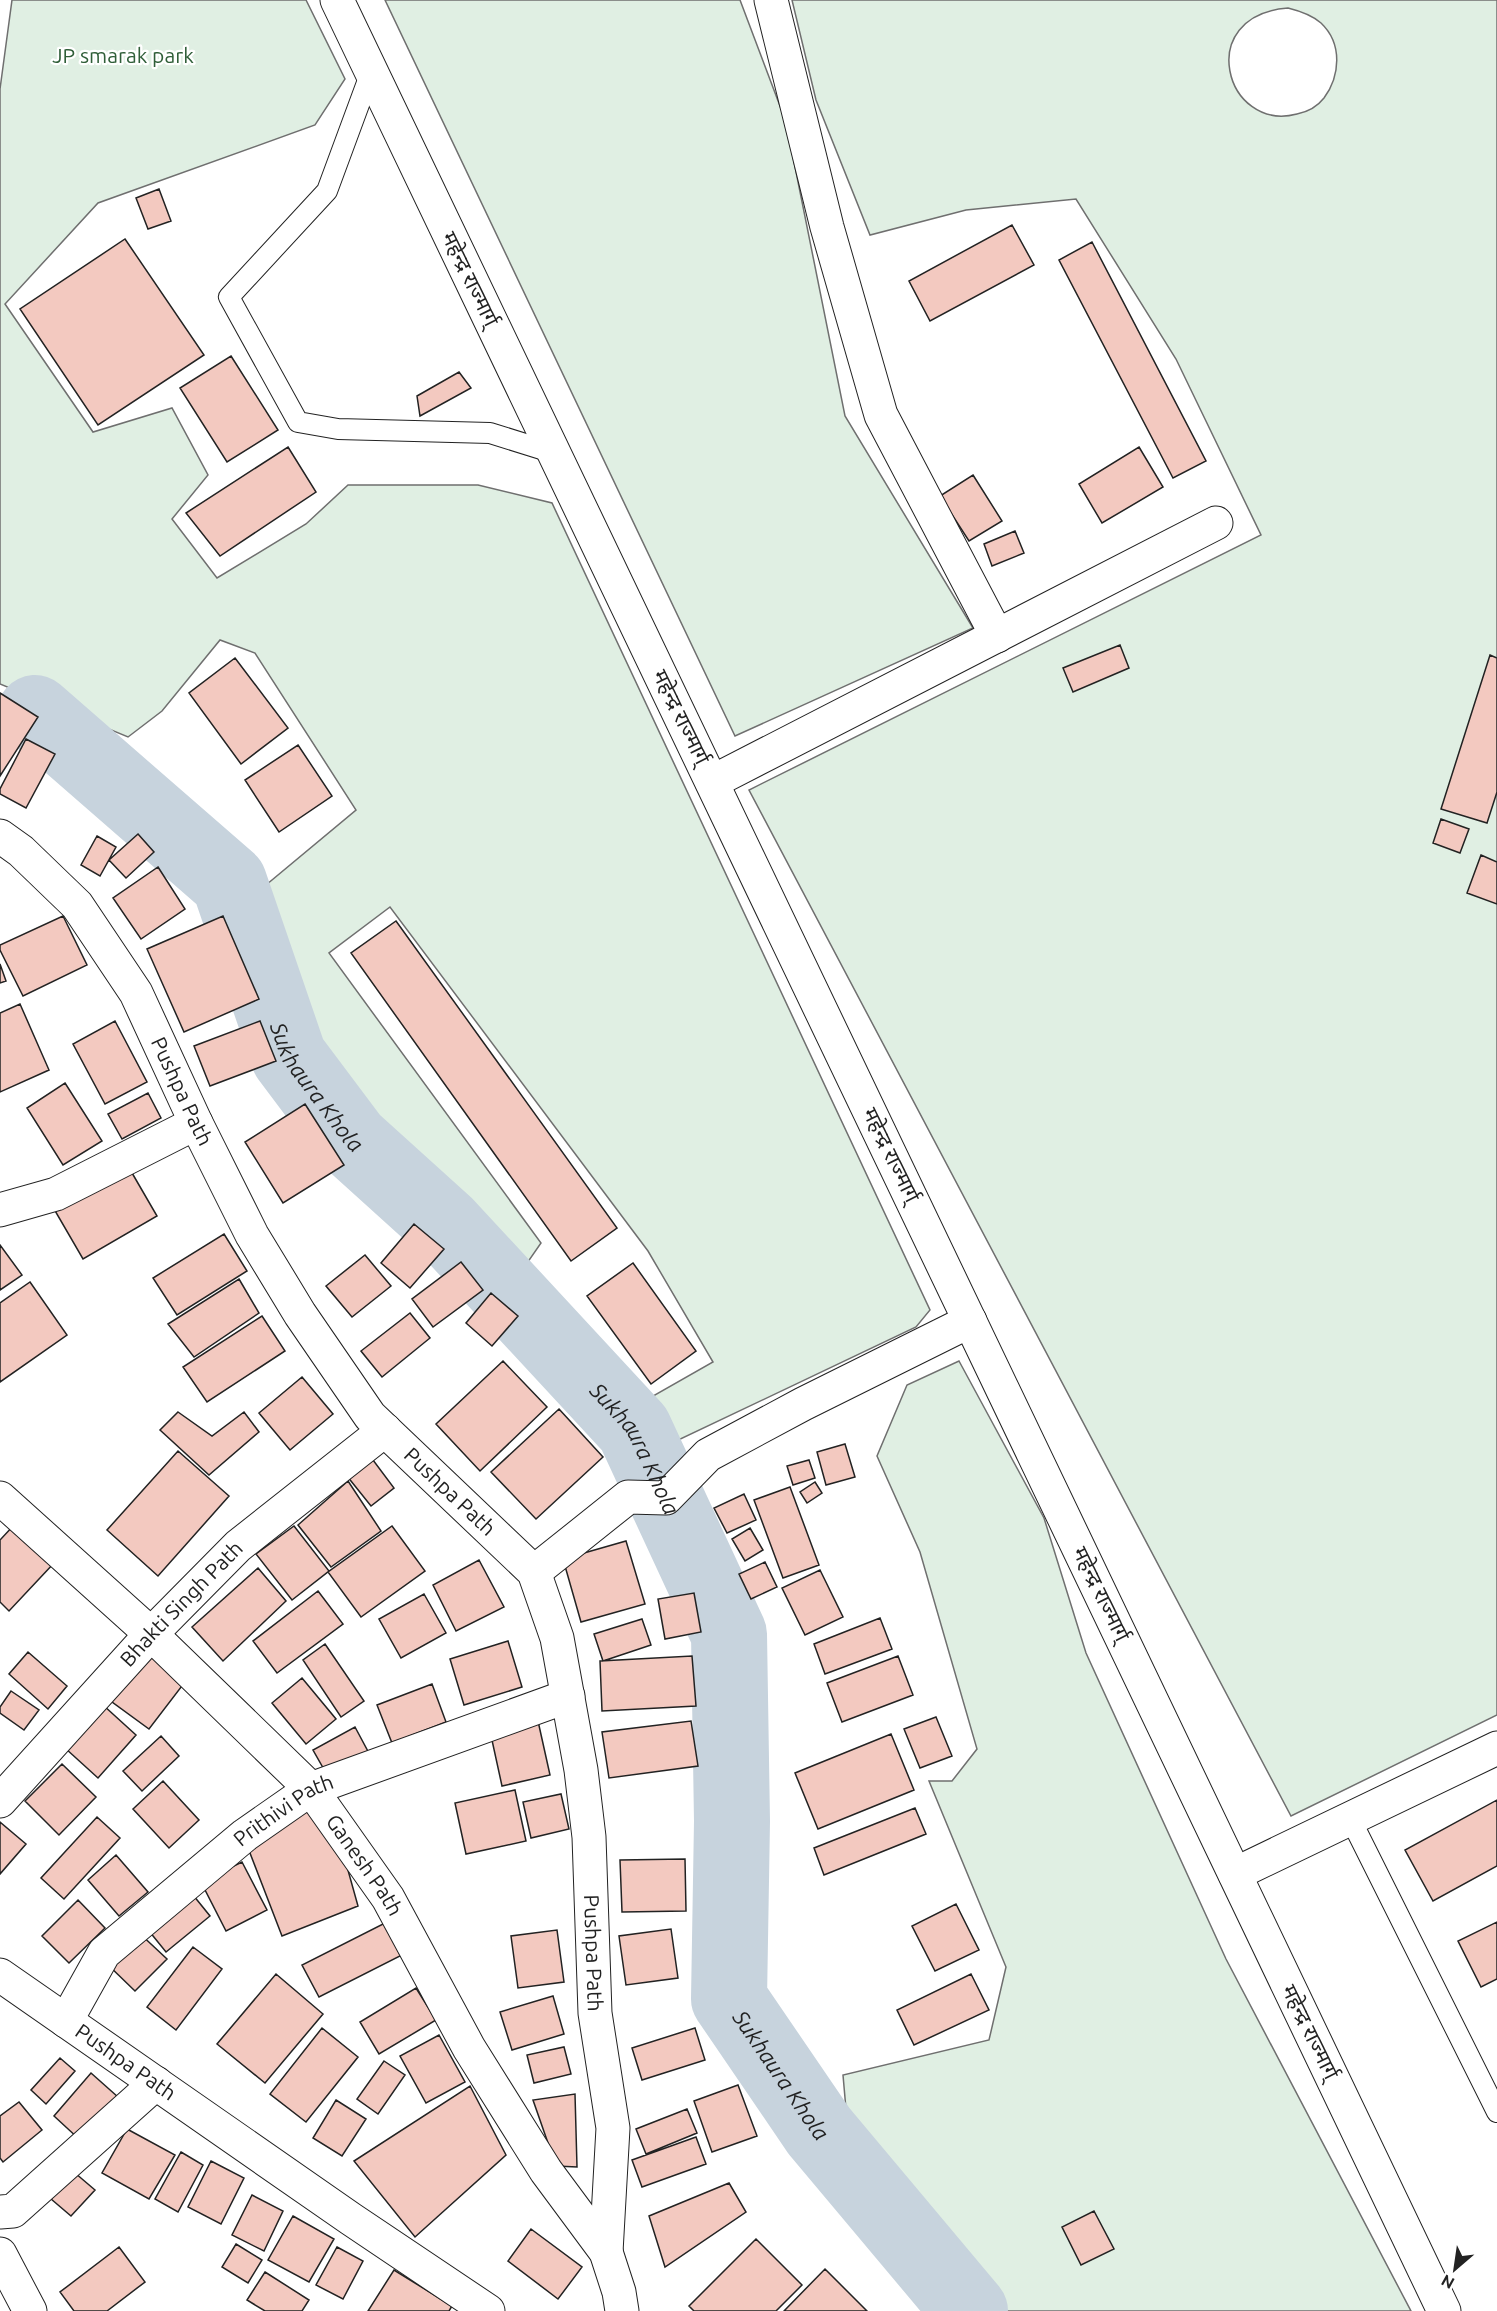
<svg xmlns="http://www.w3.org/2000/svg" width="1497" height="2311" font-family="Ubuntu,'Noto Sans Devanagari',sans-serif">
<rect width="100%" height="100%" fill="#fff"/>
<!-- green -->
<path fill="#e0efe3" stroke="#6f6f6f" stroke-width="1.5" fill-rule="evenodd" d="M12,0H306L345,79L315,125L98,203L5,304L93,432L172,408L208,475L172,519L217,578L306,524L348,485H478L552,503L930,1310L916,1327L672,1443L653,1396L713,1362L648,1251L390,907L329,953L541,1243L523,1269L381,1153L295,1012L266,885L356,810L255,653L220,640L162,711L128,737L0,684V89Z
M385,0H740L786,122L845,416L973,628L735,736Z
M792,0H1497V1715L1291,1816L749,790L1261,535L1176,359L1076,199L966,210L870,235L816,100ZM1288,8C1300,11 1312,15 1321,23C1343,44 1340,76 1324,98C1317,107 1307,112 1297,114C1225,133 1193,15 1288,8Z
M959,1361L1044,1518L1086,1653L1226,1959L1411,2311H997L925,2228L848,2132L843,2075L989,2040L1006,1967L929,1781H952L977,1749L920,1552L877,1456L907,1385Z"/>
<g fill="none" stroke-linecap="round" stroke-linejoin="round">
<!-- river -->
<path stroke="#c7d3dd" stroke-width="76" id="s1" d="M35,713L229,882L289,1057L352,1141L446,1226L634,1429L729,1634L732,1821L729,1999L819,2131L970,2311"/>
</g>
<!-- building -->
<path fill="#f3c9c0" stroke="#222" stroke-width="1.5" d="M159,189L171,221L148,229L136,198Z
M1012,225L1034,265L930,321L909,281Z
M125,239L204,355L98,425L20,309Z
M1092,242L1206,461L1173,478L1059,260Z
M231,356L278,430L227,462L180,388Z
M459,372L471,388L420,416L417,396Z
M288,447L316,492L220,556L186,513Z
M1139,447L1163,487L1102,523L1079,484Z
M973,475L1002,521L969,541L940,496Z
M1015,531L1024,553L992,566L984,544Z
M1120,645L1129,668L1073,692L1063,668Z
M1490,655L1497,658V792L1487,823L1441,809Z
M235,658L288,728L241,764L189,693Z
M0,693L38,717L0,776Z
M26,739L55,754L26,808L0,794V789Z
M298,745L332,796L279,832L245,780Z
M1441,819L1469,829L1460,853L1433,843Z
M138,834L154,852L126,878L109,860Z
M97,836L116,847L100,876L81,865Z
M1481,855L1497,862V904L1467,893Z
M158,867L185,909L141,939L113,898Z
M63,916L87,965L23,996L0,950V945Z
M223,916L259,999L184,1032L147,949Z
M396,921L617,1228L571,1261L351,953Z
M0,964L6,981L0,983Z
M20,1004L49,1070L0,1092V1013Z
M115,1021L147,1082L105,1104L73,1044Z
M260,1021L276,1061L210,1086L194,1046Z
M65,1083L102,1141L63,1165L27,1108Z
M148,1093L161,1118L122,1139L108,1114Z
M305,1104L344,1165L283,1203L245,1142Z
M128,1166L157,1216L83,1259L54,1209Z
M414,1224L444,1249L410,1288L381,1263Z
M224,1234L247,1271L177,1315L153,1278Z
M0,1245L22,1275L0,1290Z
M365,1255L391,1286L352,1317L326,1286Z
M461,1262L483,1290L433,1327L412,1299Z
M633,1263L696,1351L651,1384L587,1296Z
M239,1279L259,1313L194,1357L168,1324Z
M30,1282L67,1335L0,1382V1303Z
M491,1293L518,1316L492,1346L466,1323Z
M410,1313L430,1338L382,1377L361,1351Z
M262,1316L285,1351L207,1402L183,1367Z
M503,1361L547,1407L480,1471L436,1424Z
M302,1377L333,1414L290,1450L259,1413Z
M559,1409L603,1457L536,1519L491,1472Z
M178,1412L212,1436L244,1412L259,1432L209,1475L160,1430Z
M845,1444L855,1477L826,1485L817,1452Z
M178,1451L229,1496L158,1576L107,1530Z
M367,1452L394,1488L371,1506L343,1471Z
M809,1460L815,1478L793,1485L787,1466Z
M348,1481L381,1531L331,1567L298,1525Z
M815,1482L822,1493L807,1503L800,1492Z
M790,1487L819,1565L783,1578L754,1500Z
M744,1494L756,1520L727,1533L714,1508Z
M14,1525L54,1563L9,1611L0,1602V1540Z
M294,1526L329,1571L292,1600L256,1554Z
M392,1526L425,1571L361,1617L328,1572Z
M750,1528L763,1550L745,1561L732,1539Z
M626,1541L645,1604L581,1622L563,1559Z
M479,1560L504,1607L456,1631L433,1585Z
M765,1562L777,1587L751,1599L739,1574Z
M258,1568L286,1601L223,1661L192,1627Z
M820,1570L843,1617L805,1635L782,1588Z
M318,1591L343,1624L277,1673L253,1641Z
M694,1593L701,1632L665,1639L658,1599Z
M424,1594L446,1633L401,1658L379,1619Z
M880,1618L892,1649L825,1674L814,1644Z
M642,1619L651,1645L603,1661L594,1634Z
M508,1641L522,1687L464,1705L450,1659Z
M325,1644L364,1701L341,1717L303,1660Z
M143,1651L185,1682L149,1729L108,1699Z
M28,1652L67,1686L48,1709L9,1674Z
M692,1656L696,1706L602,1711L600,1661Z
M898,1656L913,1695L842,1722L827,1683Z
M302,1678L336,1719L306,1744L272,1703Z
M432,1684L446,1722L392,1743L377,1705Z
M11,1691L39,1710L24,1730L0,1713V1707Z
M103,1705L136,1735L98,1778L65,1748Z
M936,1717L952,1756L920,1768L904,1729Z
M538,1721L550,1775L502,1786L490,1731Z
M691,1721L698,1766L609,1778L602,1732Z
M355,1727L371,1757L330,1780L313,1750Z
M891,1734L914,1790L818,1829L795,1773Z
M161,1736L179,1756L142,1791L123,1771Z
M62,1764L96,1797L59,1835L25,1801Z
M163,1781L199,1820L169,1848L133,1809Z
M515,1790L526,1841L466,1854L455,1803Z
M561,1794L569,1829L531,1838L523,1802Z
M1497,1800V1866L1433,1901L1405,1850Z
M316,1805L346,1863L358,1906L282,1936L245,1840Z
M915,1808L926,1834L824,1875L814,1848Z
M97,1817L120,1838L64,1899L41,1878Z
M0,1822L26,1844L0,1874Z
M116,1855L148,1892L119,1916L88,1880Z
M685,1859L686,1911L622,1912L620,1860Z
M242,1862L267,1910L226,1931L201,1882Z
M189,1890L210,1916L166,1952L145,1926Z
M78,1900L105,1928L69,1963L42,1936Z
M956,1904L979,1950L935,1971L912,1926Z
M1497,1922V1979L1481,1987L1458,1941Z
M385,1923L402,1955L319,1997L302,1965Z
M671,1929L678,1978L626,1985L619,1936Z
M136,1930L167,1959L135,1991L104,1961Z
M557,1930L564,1982L518,1988L511,1936Z
M193,1947L222,1969L176,2030L147,2007Z
M276,1974L323,2014L265,2083L217,2044Z
M971,1974L989,2010L914,2045L897,2010Z
M416,1988L436,2020L379,2054L360,2022Z
M553,1996L564,2034L512,2050L500,2012Z
M322,2028L358,2057L306,2122L270,2094Z
M695,2028L705,2060L642,2080L632,2048Z
M439,2035L465,2082L426,2103L400,2056Z
M564,2047L571,2074L534,2083L527,2055Z
M60,2058L75,2071L46,2104L31,2090Z
M384,2061L405,2075L378,2114L357,2099Z
M91,2073L118,2097L80,2140L54,2116Z
M738,2085L757,2136L712,2152L694,2101Z
M470,2086L506,2155L415,2237L354,2161Z
M575,2094L577,2167L556,2166L533,2100Z
M336,2100L366,2119L342,2156L313,2138Z
M19,2102L42,2130L3,2162L0,2158V2116Z
M687,2109L697,2133L646,2154L636,2129Z
M127,2129L175,2155L149,2199L102,2173Z
M696,2137L706,2164L642,2187L632,2160Z
M181,2152L203,2165L178,2212L155,2199Z
M211,2161L244,2178L221,2224L188,2207Z
M68,2167L95,2190L71,2216L44,2193Z
M729,2183L746,2212L665,2267L649,2216Z
M252,2195L283,2211L264,2251L232,2235Z
M1094,2211L1114,2249L1081,2265L1062,2227Z
M293,2216L334,2239L309,2282L268,2260Z
M531,2229L582,2267L558,2299L508,2261Z
M756,2239L802,2285L776,2311H694L689,2306Z
M236,2244L262,2260L248,2283L222,2267Z
M119,2247L145,2282L107,2311H74L60,2292Z
M337,2247L363,2261L343,2299L316,2285Z
M825,2269L867,2311H784Z
M394,2270L452,2306L449,2311H368Z
M265,2272L309,2300L302,2311H265L247,2300Z"/>
<g fill="none" stroke-linecap="round" stroke-linejoin="round">
<defs>
<path id="lane" d="M371,72L327,191L229,297L298,422L338,429L490,433L554,453
M1350,1818L1497,2112"/>
<g id="street">
<path d="M771,0L827,227L881,415L997,636"/>
<path d="M712,782L1216,523"/>
<path id="s2" d="M0,836L21,851L77,905L136,993L196,1123L252,1235L300,1314L370,1416L534,1572L557,1638L581,1770L589,1837L595,2013L613,2128L606,2252"/>
<path d="M0,1210L56,1194L196,1123"/>
<path id="s3" d="M0,1498L151,1634L311,1789L388,1898L469,2048L546,2171L606,2252L619,2292L622,2311"/>
<path d="M534,1572L628,1497L666,1498L708,1455L803,1404L970,1321"/>
<path id="s4" d="M0,1801L151,1634L238,1546L385,1430"/>
<path d="M1235,1874L1497,1748"/>
<path id="s5" d="M0,1975L351,2219L488,2311"/>
<path id="s6" d="M66,2021L104,1953L245,1835L311,1789L568,1696"/>
<path d="M0,2212L13,2211L156,2083"/>
</g>
<path id="secondary" d="M0,2254L30,2311"/>
<path id="highway" d="M337,0L1444,2311"/>
</defs>
<!-- lane casing -->
<use href="#lane" stroke="#222" stroke-width="22"/>
<!-- street casing -->
<use href="#street" stroke="#222" stroke-width="35"/>
<!-- secondary casing -->
<use href="#secondary" stroke="#222" stroke-width="35"/>
<!-- highway casing -->
<use href="#highway" stroke="#222" stroke-width="35"/>
<!-- lane -->
<use href="#lane" stroke="#fff" stroke-width="20"/>
<!-- street -->
<use href="#street" stroke="#fff" stroke-width="33"/>
<!-- secondary -->
<use href="#secondary" stroke="#fff" stroke-width="33"/>
<!-- highway -->
<use href="#highway" stroke="#fff" stroke-width="33"/>
</g>
<g text-anchor="middle" stroke-width="4.5" stroke-linejoin="round" paint-order="stroke">
<!-- park labels -->
<g font-size="21" fill="#2f5e38" stroke="#fff">
<text x="123" y="63">JP smarak park</text>
</g>
<!-- street labels -->
<g font-size="21" fill="#222" stroke="#fff">
<text transform="translate(470 279) rotate(64)" y="7">महेन्द्र राज्मार्ग्</text>
<text transform="translate(681 717) rotate(64)" y="7">महेन्द्र राज्मार्ग्</text>
<text dy="7" stroke="none"><textPath href="#s2" startOffset="318">Pushpa Path</textPath></text>
<text transform="translate(891 1155) rotate(64)" y="7">महेन्द्र राज्मार्ग्</text>
<text dy="7" stroke="none"><textPath href="#s2" startOffset="804">Pushpa Path</textPath></text>
<text transform="translate(1101 1594) rotate(64)" y="7">महेन्द्र राज्मार्ग्</text>
<text dy="7" stroke="none"><textPath href="#s4" startOffset="268">Bhakti Singh Path</textPath></text>
<text dy="7" stroke="none"><textPath href="#s6" startOffset="308">Prithivi Path</textPath></text>
<text dy="7" stroke="none"><textPath href="#s3" startOffset="519">Ganesh Path</textPath></text>
<text dy="7" stroke="none"><textPath href="#s2" startOffset="1308">Pushpa Path</textPath></text>
<text transform="translate(1310 2032) rotate(64)" y="7">महेन्द्र राज्मार्ग्</text>
<text dy="7" stroke="none"><textPath href="#s5" startOffset="153">Pushpa Path</textPath></text>
</g>
<!-- water labels -->
<g font-size="22" font-style="italic" fill="#222" stroke="#fff">
<text dy="8" stroke="none"><textPath href="#s1" startOffset="482">Sukhaura Khola</textPath></text>
<text dy="8" stroke="none"><textPath href="#s1" startOffset="968">Sukhaura Khola</textPath></text>
<text dy="8" stroke="none"><textPath href="#s1" startOffset="1634">Sukhaura Khola</textPath></text>
</g>
</g>
<!-- north arrow -->
<g transform="translate(1455 2269) rotate(209)" stroke="#ffffff" stroke-width="4.5" paint-order="stroke">
<path d="M0-4.5L10 22L0 15L-10 22Z" fill="#222222"/>
<text y="-9" font-size="16" font-weight="bold" text-anchor="middle" fill="#222222">N</text>
</g>
</svg>
